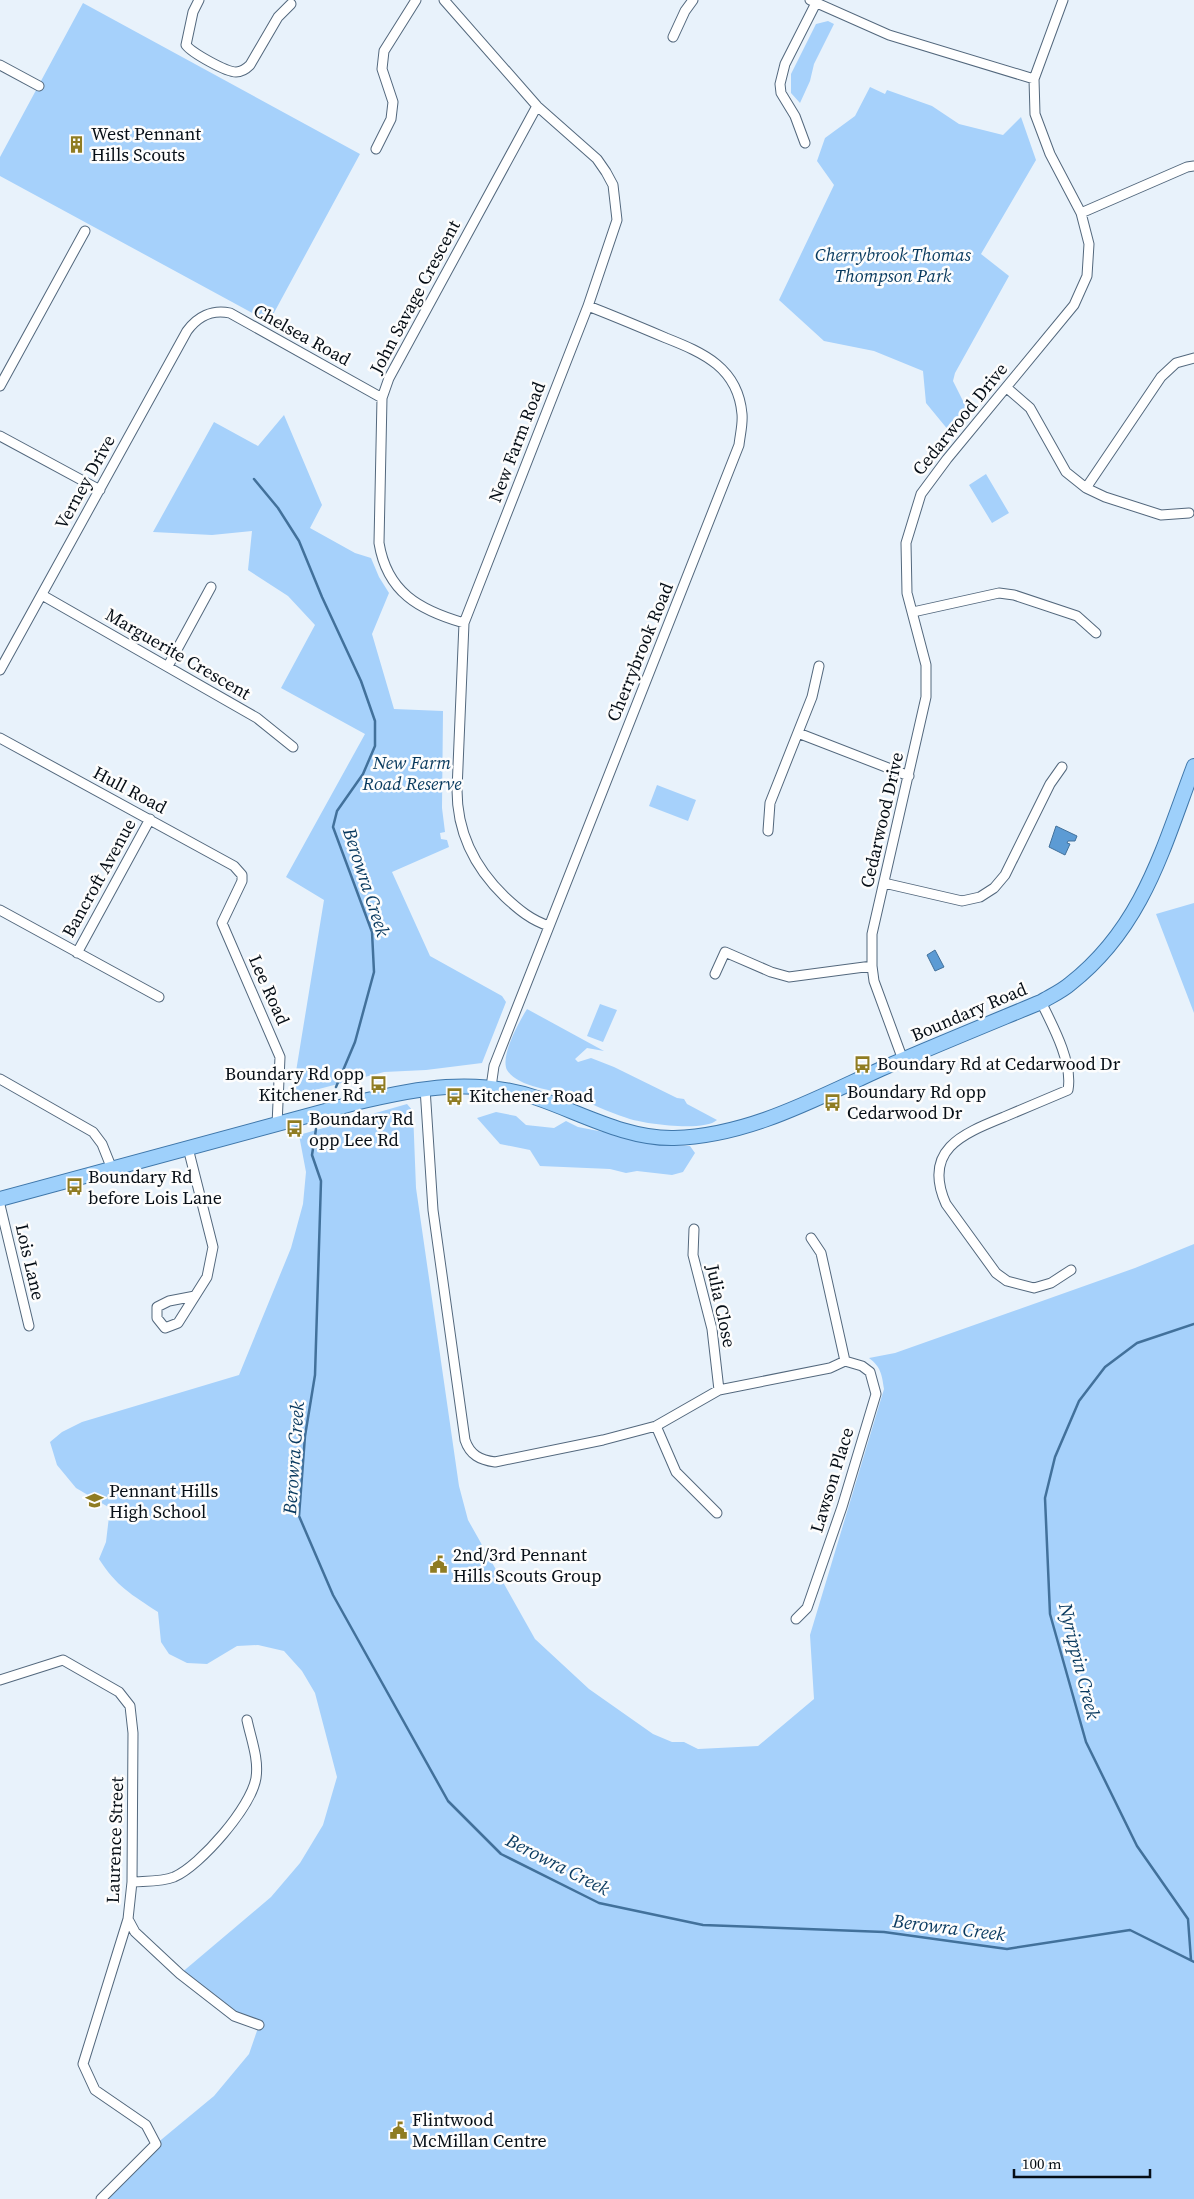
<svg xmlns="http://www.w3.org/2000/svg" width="1194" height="2199" font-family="'Source Serif 4',serif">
<rect width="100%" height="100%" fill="#e8f2fb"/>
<!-- green -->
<path fill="#a6d1fb" d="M83,3L360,154L269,322L0,176V157Z
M828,21L834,24L814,64L810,81L800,103L791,93V74L816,24Z
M870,87L885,94L887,90L932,106L959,124L1003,135L1021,117L1036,160L981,254L1009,276L955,373L953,381L965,405L972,406L949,431L926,403L923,371L874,351L824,341L779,300L834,185L817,161L825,138L855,116Z
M284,415L322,505L310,528L355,553L371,558L379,577L389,593L372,634L394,709L443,711L442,808L445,832L440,833L441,839L447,840L449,847L392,872L430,956L502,996L506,1002L482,1063L426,1070L384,1072L292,1096L324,900L286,877L365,734L281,688L315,625L288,596L248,570L252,531L212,535L153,532L214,422L258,446Z
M986,474L1009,513L992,523L969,485Z
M657,785L696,800L688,821L649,806Z
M1194,903V1013L1156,914Z
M600,1004L617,1010L603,1042L587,1036Z
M527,1009L604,1051L587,1048L575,1059L578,1062L591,1058L614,1067L677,1098L684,1099L687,1104L717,1120C704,1132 643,1124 627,1118C607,1112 589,1102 570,1095C553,1090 517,1087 507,1070C500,1056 519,1022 527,1009Z
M407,1104L413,1111L416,1188L459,1486L468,1520L535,1639L589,1689L653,1734L672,1742H684L698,1749L758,1746L814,1699L810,1635L884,1389C882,1375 881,1367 869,1358L895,1353L1135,1268L1194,1244V2199H101L156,2144L214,2096L249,2054L259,2025L234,2016L180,1974L271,1897L300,1863L323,1825L337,1777L315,1693L302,1671L284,1651L258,1645L237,1646L207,1664L187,1663L169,1654L161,1642L158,1612C132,1595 116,1586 99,1559L106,1542L110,1508L76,1488L57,1465L50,1442L62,1432L82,1422L239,1375L291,1248L303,1204L306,1172L299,1135Z
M496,1112L516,1116L526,1125L554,1128L566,1121L578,1127L671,1145L690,1146L695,1153L683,1172L672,1175L637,1171L626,1173L610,1169L540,1166L530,1150L500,1144L477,1118Z"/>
<!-- water -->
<path fill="#5c9bd4" stroke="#42719b" d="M1056,826L1077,836L1075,841H1068L1067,843L1070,844L1065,855L1049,847Z
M935,950L944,967L935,971L927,955Z"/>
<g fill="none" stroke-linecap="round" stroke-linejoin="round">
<!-- stream -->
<path stroke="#42719b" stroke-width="2.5" d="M254,479L278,508L299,541L322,597L361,681L375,721V746L363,774L337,811L333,827L372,932L374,972L355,1042L336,1087
M316,1129L312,1155L321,1181L315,1375L305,1436L299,1516L333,1595L448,1801L501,1854L599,1903L703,1925L884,1932L1007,1949L1130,1930L1194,1962
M1191,1960L1188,1919L1137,1846L1086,1742L1050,1614L1045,1498L1055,1457L1079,1401L1105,1367L1137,1343L1194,1324"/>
<defs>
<path id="minor" d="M199,0L193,12L186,45C192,53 226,72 236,72C241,72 246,69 250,65L278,17L291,4
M444,0L537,106L597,159L606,172L613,185L617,220L588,306L464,623L457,790C457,833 474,867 505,897C519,910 531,920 549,926
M810,0L889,35L1034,79
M673,37L685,11L693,0
M0,65L39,86
M805,143L795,116L781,93L780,84L785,64L816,3
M376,149L391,119L393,102L382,69L384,51L416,0
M1081,213L1187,167L1194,166
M0,386L85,231
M1007,388L1030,408L1066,472L1086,488L1105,497L1161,515L1189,513
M0,436L100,490
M1086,488L1161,377L1176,363L1194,358
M42,595L257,718L293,747
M913,612L999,593L1014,595L1077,616L1096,633
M464,623C419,610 387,592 379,543L382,398L389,378L537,106
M168,666L211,587
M0,670L187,331C197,317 212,309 230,313L382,398
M798,733L909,776
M0,738L234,866L242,875V881L222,923L280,1057L277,1125
M768,831L770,803L812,697L819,666
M884,883L962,901L980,897L994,888L1005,875L1050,784L1062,767
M0,910L159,997
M77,953L150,819
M715,974L725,952L771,972L789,977L872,966
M1041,1002C1053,1026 1073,1063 1068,1090C1047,1099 1025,1108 1004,1117C962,1134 922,1150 946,1204L996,1273L1007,1281L1034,1288L1051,1283L1071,1270
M903,1060L874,981L872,966V934L926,697V665L907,593L906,543L921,494L947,459L1074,305L1087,276L1089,244L1081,213L1050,154L1035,114L1034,79L1063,0
M0,1079L93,1132L102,1144L112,1169
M491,1087L494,1066L739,445C740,435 743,424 742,414C738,368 704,353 666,338C640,327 614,316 588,306
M425,1088L433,1210L465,1440C470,1455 480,1460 495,1462L603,1440L656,1426L719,1390L830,1368L845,1361
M188,1148L213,1247L207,1277L178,1323L165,1328L157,1318V1307L169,1301L195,1296
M0,1205L29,1326
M694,1229L693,1255L712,1329L719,1390
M811,1238L821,1253L845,1361
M656,1426L676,1472L717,1513
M796,1619L807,1608L842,1507L876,1394L870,1372L862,1366L845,1361
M0,1680L63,1660L119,1692L130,1706L133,1733L132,1882L128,1919L83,2064L95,2090L146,2125L156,2144L101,2199
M132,1882C145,1881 162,1882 174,1877C201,1865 251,1807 256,1778C259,1759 251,1739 247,1720
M128,1919L135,1932L180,1974L234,2016L259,2025"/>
<path id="primary" d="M0,1199L355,1103C417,1088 475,1077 537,1098C581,1113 626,1139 674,1138C748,1136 815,1099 881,1069C934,1046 988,1024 1041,1002C1051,996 1062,991 1070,984C1143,927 1163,848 1194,766"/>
</defs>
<!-- minor casing -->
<use href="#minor" stroke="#53687d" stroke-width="11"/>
<!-- primary casing -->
<use href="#primary" stroke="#3f77aa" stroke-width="16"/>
<!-- minor -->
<use href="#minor" stroke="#fff" stroke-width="9"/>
<!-- primary -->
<use href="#primary" stroke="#9ed0fb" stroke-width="14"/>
</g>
<!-- icons -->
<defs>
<symbol id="building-bare" viewBox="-9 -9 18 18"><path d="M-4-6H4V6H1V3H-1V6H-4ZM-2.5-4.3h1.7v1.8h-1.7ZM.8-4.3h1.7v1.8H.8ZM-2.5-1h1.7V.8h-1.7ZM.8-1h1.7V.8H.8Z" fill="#8f7c22" stroke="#fdfdfd" stroke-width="2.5" paint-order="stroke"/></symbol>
<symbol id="bus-bare" viewBox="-9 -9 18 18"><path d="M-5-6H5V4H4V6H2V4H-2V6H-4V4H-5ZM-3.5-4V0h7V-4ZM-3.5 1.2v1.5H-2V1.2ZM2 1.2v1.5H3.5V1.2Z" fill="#8f7c22" stroke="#fdfdfd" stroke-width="2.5" paint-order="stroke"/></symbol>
<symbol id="school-bare" viewBox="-9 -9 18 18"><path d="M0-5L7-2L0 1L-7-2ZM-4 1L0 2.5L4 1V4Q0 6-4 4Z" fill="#8f7c22" stroke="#fdfdfd" stroke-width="2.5" paint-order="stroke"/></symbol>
<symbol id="civic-bare" viewBox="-9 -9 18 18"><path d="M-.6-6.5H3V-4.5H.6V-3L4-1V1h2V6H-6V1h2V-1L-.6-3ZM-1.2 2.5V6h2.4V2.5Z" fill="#8f7c22" stroke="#fdfdfd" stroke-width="2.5" paint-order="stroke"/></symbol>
</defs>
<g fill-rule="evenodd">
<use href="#building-bare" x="64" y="132" width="25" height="25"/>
<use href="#bus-bare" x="850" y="1052" width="25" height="25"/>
<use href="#bus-bare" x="366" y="1072" width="25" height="25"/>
<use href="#bus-bare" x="442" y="1084" width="25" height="25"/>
<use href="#bus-bare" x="820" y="1090" width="25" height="25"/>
<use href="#bus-bare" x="282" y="1116" width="25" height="25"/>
<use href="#bus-bare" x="62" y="1174" width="25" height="25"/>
<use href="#school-bare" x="82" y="1488" width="25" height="25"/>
<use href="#civic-bare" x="426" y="1552" width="25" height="25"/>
<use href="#civic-bare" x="386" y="2118" width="25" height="25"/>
</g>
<g text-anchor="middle" stroke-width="5" stroke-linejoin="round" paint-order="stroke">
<!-- poi labels -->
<g font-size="18" fill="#060e16" stroke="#fdfdfd" text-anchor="start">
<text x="91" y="140">West Pennant<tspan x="91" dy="21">Hills Scouts</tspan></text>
<text x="877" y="1070">Boundary Rd at Cedarwood Dr</text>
<text x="364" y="1080" text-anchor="end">Boundary Rd opp<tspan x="364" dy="21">Kitchener Rd</tspan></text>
<text x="847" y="1098">Boundary Rd opp<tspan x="847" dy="21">Cedarwood Dr</tspan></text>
<text x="469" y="1102">Kitchener Road</text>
<text x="309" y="1125">Boundary Rd<tspan x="309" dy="21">opp Lee Rd</tspan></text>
<text x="88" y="1183">Boundary Rd<tspan x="88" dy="21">before Lois Lane</tspan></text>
<text x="109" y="1497">Pennant Hills<tspan x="109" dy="21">High School</tspan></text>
<text x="453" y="1561">2nd/3rd Pennant<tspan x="453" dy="21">Hills Scouts Group</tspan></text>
<text x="412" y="2126">Flintwood<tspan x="412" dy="21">McMillan Centre</tspan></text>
</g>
<!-- park labels -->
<g font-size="18" font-style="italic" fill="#06385d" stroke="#fdfdfd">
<text x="893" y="261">Cherrybrook Thomas<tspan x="893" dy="21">Thompson Park</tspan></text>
<text x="412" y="769">New Farm<tspan x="412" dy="21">Road Reserve</tspan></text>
</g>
<!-- street labels -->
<g font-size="18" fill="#060e16" stroke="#fdfdfd">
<text transform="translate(415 297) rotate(-62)" y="6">John Savage Crescent</text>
<text transform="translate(302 335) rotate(29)" y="6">Chelsea Road</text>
<text transform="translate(960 419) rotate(-51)" y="6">Cedarwood Drive</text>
<text transform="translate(517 442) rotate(-69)" y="6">New Farm Road</text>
<text transform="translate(85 482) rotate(-61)" y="6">Verney Drive</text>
<text transform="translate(640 652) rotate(-68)" y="6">Cherrybrook Road</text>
<text transform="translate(178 654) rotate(30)" y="6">Marguerite Crescent</text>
<text transform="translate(130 790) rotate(28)" y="6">Hull Road</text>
<text transform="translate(882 820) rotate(-77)" y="6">Cedarwood Drive</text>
<text transform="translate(99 878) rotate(-61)" y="6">Bancroft Avenue</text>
<text transform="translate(269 990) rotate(66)" y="6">Lee Road</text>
<text transform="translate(969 1012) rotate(-23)" y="6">Boundary Road</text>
<text transform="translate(30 1262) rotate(77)" y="6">Lois Lane</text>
<text transform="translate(721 1306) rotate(78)" y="6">Julia Close</text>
<text transform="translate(832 1480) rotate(-73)" y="6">Lawson Place</text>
<text transform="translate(115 1840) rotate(-88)" y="6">Laurence Street</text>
</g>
<!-- water labels -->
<g font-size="19" font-style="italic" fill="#08395f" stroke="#fdfdfd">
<text transform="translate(367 882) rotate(72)" y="7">Berowra Creek</text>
<text transform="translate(293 1458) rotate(-86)" y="7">Berowra Creek</text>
<text transform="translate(1080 1661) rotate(76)" y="7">Nyrippin Creek</text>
<text transform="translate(558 1864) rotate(27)" y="7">Berowra Creek</text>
<text transform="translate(949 1927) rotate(7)" y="7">Berowra Creek</text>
</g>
</g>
<!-- scale -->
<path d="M1014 2169v8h136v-8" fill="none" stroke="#060e16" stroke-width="2.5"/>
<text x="1022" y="2169" font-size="15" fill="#060e16" stroke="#fdfdfd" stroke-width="4" paint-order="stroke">100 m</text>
</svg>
